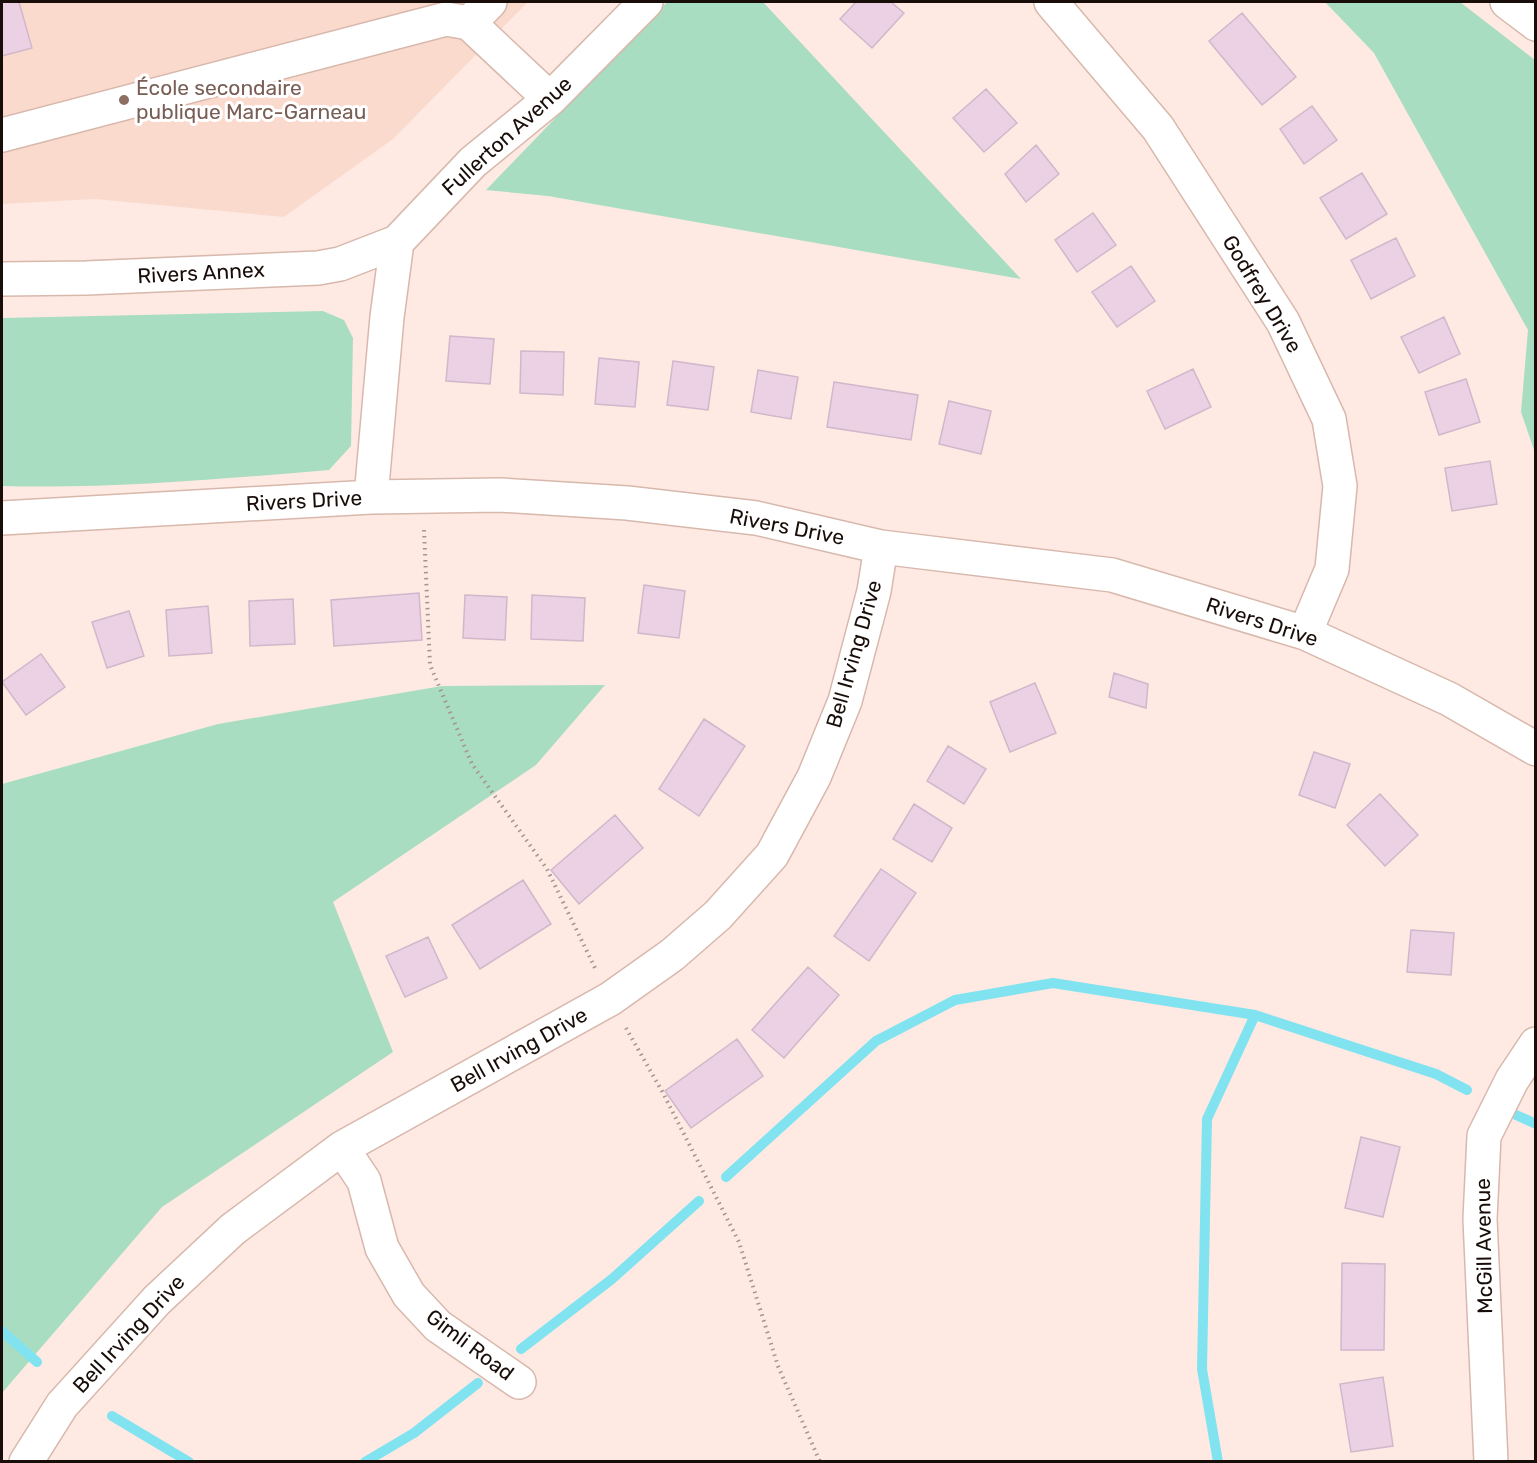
<svg xmlns="http://www.w3.org/2000/svg" width="1537" height="1463" font-family="Rubik,sans-serif">
<rect width="100%" height="100%" fill="#feeae3"/>
<!-- built -->
<path fill="#fbdace" d="M2,2H528L393,139L284,217L95,199L2,204Z"/>
<!-- green -->
<path fill="#a9ddc1" d="M667,2H763L1021,279L548,196L486,190Z
M1325,2H1460L1535,60V453L1521,412L1528,330L1374,53Z
M323,311L344,320L353,338L351,446L329,470C221,479 110,489 2,486V318Z
M605,685L536,765L333,902L393,1052L162,1207L2,1393V784L218,724L442,686Z"/>
<g fill="none" stroke-linecap="round" stroke-linejoin="round">
<!-- stream -->
<path stroke="#81e3f0" stroke-width="10" d="M1516,1115L1536,1124
M726,1177L876,1041L955,1000L1053,983L1255,1015L1436,1074L1467,1090
M2,1331L37,1362
M521,1349L612,1279L699,1201
M112,1416L189,1462
M365,1462L414,1433L478,1383
M1218,1462L1202,1369L1207,1119L1255,1015"/>
</g>
<!-- building -->
<path fill="#ecd0e4" stroke="#d2b7cb" stroke-width="1.5" d="M2,2H19L32,48L2,56Z
M856,2H891L904,13L872,48L840,19Z
M1242,13L1296,77L1262,105L1209,41Z
M986,89L1017,123L984,152L953,118Z
M1312,106L1337,140L1304,164L1280,129Z
M1036,145L1059,174L1026,202L1005,174Z
M1362,173L1387,214L1346,239L1320,198Z
M1093,213L1116,245L1077,272L1055,240Z
M1396,238L1415,276L1371,299L1351,260Z
M1131,266L1155,301L1117,327L1092,292Z
M1444,317L1460,354L1419,373L1401,337Z
M450,336L494,339L490,384L446,381Z
M521,351L564,352L563,395L520,393Z
M599,358L639,362L635,407L595,404Z
M673,361L714,367L708,410L667,405Z
M1193,369L1211,407L1165,429L1147,391Z
M758,370L798,377L791,419L751,412Z
M1466,379L1480,422L1439,435L1425,392Z
M834,382L918,395L911,440L827,427Z
M949,401L991,411L981,454L939,444Z
M1490,461L1497,504L1452,511L1445,468Z
M644,585L685,591L679,638L638,633Z
M419,593L422,640L334,646L331,600Z
M465,595L507,597L505,640L463,638Z
M532,595L585,598L583,641L531,639Z
M293,599L295,644L250,646L249,601Z
M208,606L212,653L169,656L166,610Z
M129,611L144,656L107,668L92,622Z
M41,654L65,687L26,715L2,682Z
M1114,673L1148,684L1146,708L1109,697Z
M1035,683L1056,733L1010,752L990,702Z
M704,719L745,746L699,816L659,789Z
M948,746L986,769L964,804L927,781Z
M1314,752L1350,764L1335,808L1299,795Z
M1380,794L1418,835L1385,866L1347,825Z
M914,804L952,828L932,862L893,839Z
M615,815L643,848L579,904L551,870Z
M881,869L916,893L869,961L834,936Z
M523,880L551,924L480,969L452,925Z
M1411,930L1454,933L1451,975L1407,972Z
M428,937L447,978L405,997L386,956Z
M808,967L839,995L784,1058L752,1030Z
M737,1039L763,1076L691,1128L665,1091Z
M1361,1137L1400,1147L1383,1217L1345,1208Z
M1342,1263L1385,1264L1384,1350H1341Z
M1383,1377L1393,1446L1351,1452L1340,1384Z"/>
<g fill="none" stroke-linecap="round" stroke-linejoin="round">
<defs>
<path id="minor" d="M1051,2L1158,128L1283,322L1329,419L1340,486L1332,569L1305,633
M469,23L490,2
M2,135L446,19L469,23L550,99
M2,279L86,278L318,268L340,264L397,242
M371,497L387,317L397,242L473,162L550,99L646,2
M2,518L371,497L500,495L627,503L756,518L881,547L1112,575L1305,633L1449,699L1536,749
M342,1148L364,1181L382,1248L409,1295L438,1326L519,1382
M26,1462L62,1405L157,1300L233,1229L342,1148L610,999L672,955L718,915L772,855L814,777L845,701L874,591L881,547
M1491,1462L1480,1219L1484,1136L1512,1080L1536,1044"/>
<path id="major" d="M1507,2L1536,24"/>
</defs>
<!-- minor casing -->
<use href="#minor" stroke="#d8b8ac" stroke-width="36"/>
<!-- major casing -->
<use href="#major" stroke="#d8b8ac" stroke-width="36"/>
<!-- path -->
<path stroke="#a4938e" stroke-width="4" stroke-dasharray="1.5 4.5" stroke-linecap="butt" d="M424,530L430,665L472,764L547,869L595,968
M626,1028L663,1093L739,1242L778,1366L820,1462"/>
<!-- minor -->
<use href="#minor" stroke="#fff" stroke-width="33"/>
<!-- major -->
<use href="#major" stroke="#fff" stroke-width="33"/>
</g>
<!-- markers -->
<circle fill="#8d6e63" stroke="#fff" stroke-width="2" cx="124" cy="100" r="6"/>
<g text-anchor="middle" stroke-width="6" stroke-linejoin="round" paint-order="stroke">
<!-- education labels -->
<g font-size="21" fill="#785e54" stroke="#fff" text-anchor="start">
<text x="136" y="95">École secondaire<tspan x="136" dy="24">publique Marc-Garneau</tspan></text>
</g>
<!-- street labels -->
<g font-size="21" fill="#180d09" stroke="#fff">
<text transform="translate(507 136) rotate(-42)" y="7">Fullerton Avenue</text>
<text transform="translate(201 273) rotate(-3)" y="7">Rivers Annex</text>
<text transform="translate(1262 294) rotate(59)" y="7">Godfrey Drive</text>
<text transform="translate(304 501) rotate(-3)" y="7">Rivers Drive</text>
<text transform="translate(787 527) rotate(11)" y="7">Rivers Drive</text>
<text transform="translate(1262 622) rotate(18)" y="7">Rivers Drive</text>
<text transform="translate(854 654) rotate(-74)" y="7">Bell Irving Drive</text>
<text transform="translate(519 1050) rotate(-29)" y="7">Bell Irving Drive</text>
<text transform="translate(1484 1246) rotate(-91)" y="7">McGill Avenue</text>
<text transform="translate(129 1334) rotate(-47)" y="7">Bell Irving Drive</text>
<text transform="translate(470 1345) rotate(37)" y="7">Gimli Road</text>
</g>
</g>
<!-- border -->
<rect width="1537" height="1463" fill="none" stroke="#180d09" stroke-width="6"/>
</svg>
